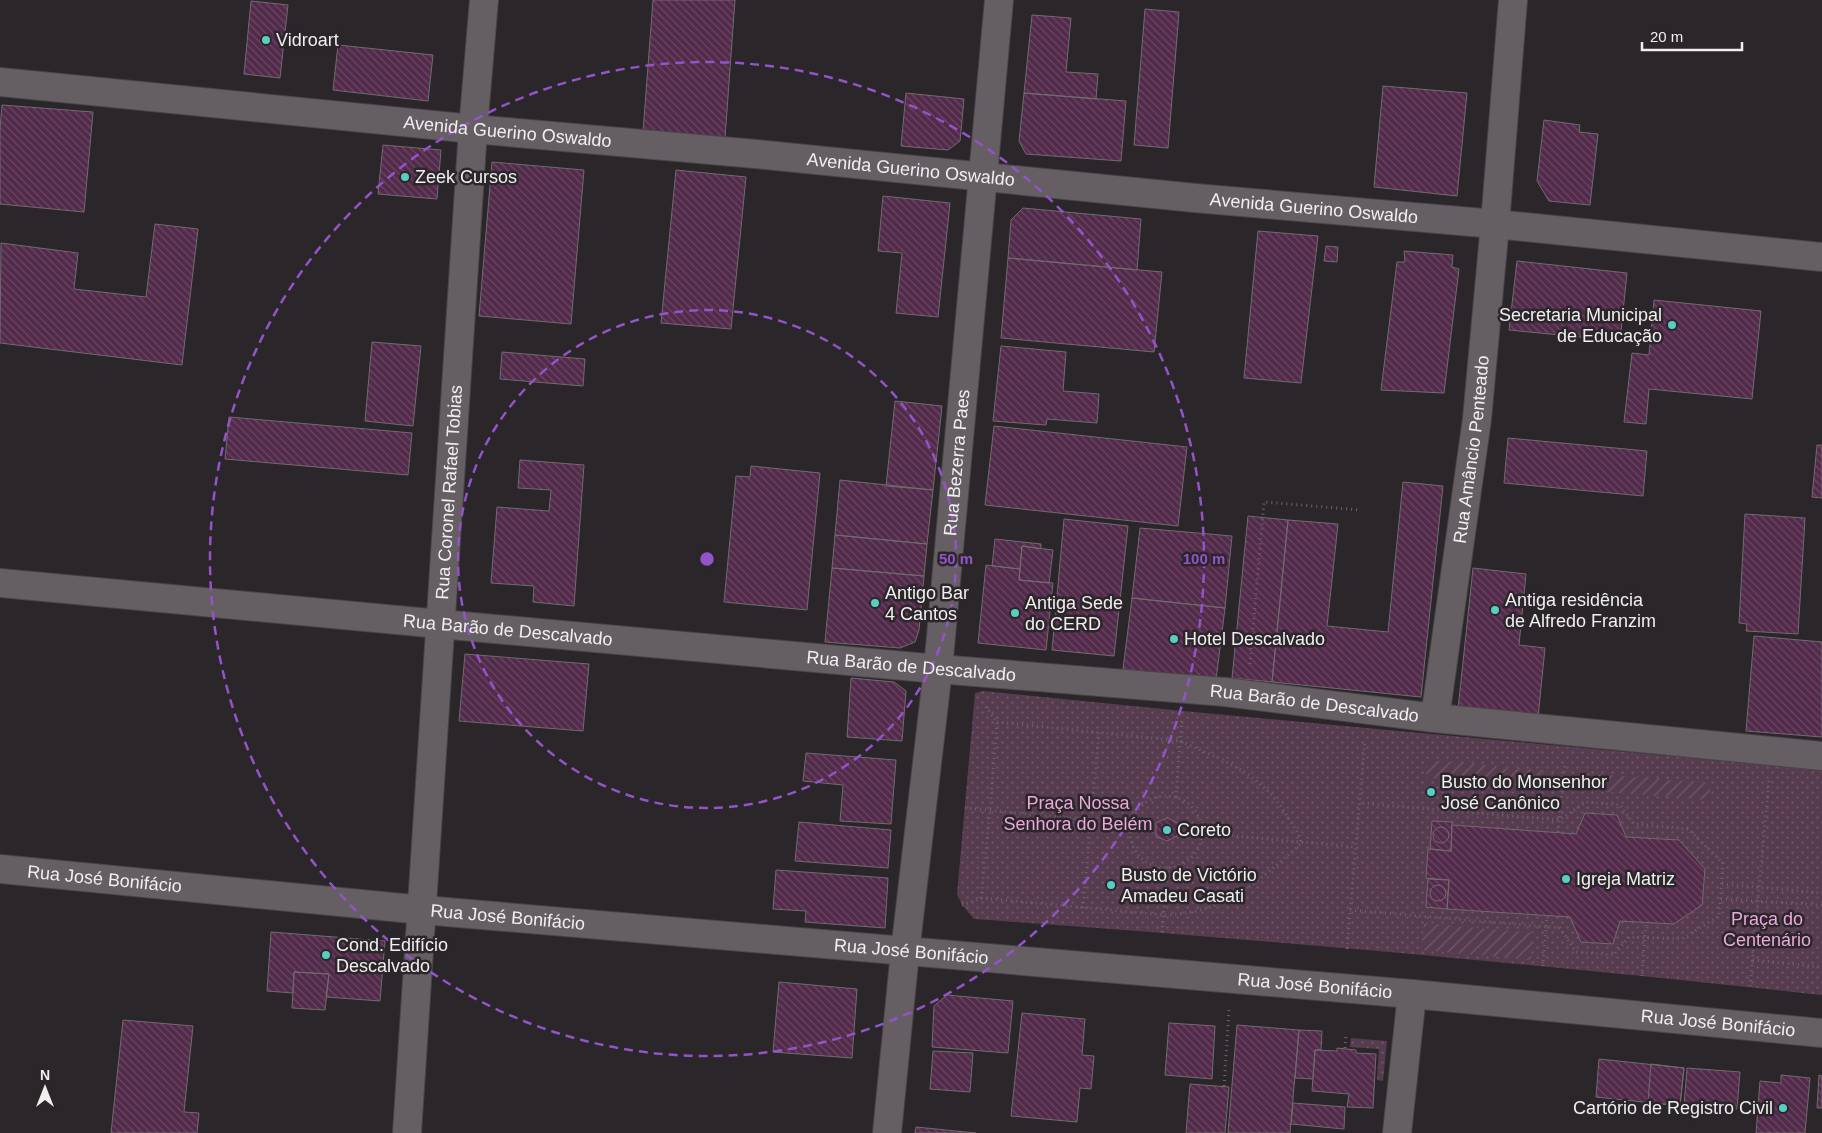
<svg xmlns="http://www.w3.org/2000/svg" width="1822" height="1133" font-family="Helvetica,sans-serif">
<defs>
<pattern id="grass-dots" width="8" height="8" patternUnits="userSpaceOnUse" patternTransform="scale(1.25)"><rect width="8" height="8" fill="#573c50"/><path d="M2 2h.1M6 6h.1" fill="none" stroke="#70586a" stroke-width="1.8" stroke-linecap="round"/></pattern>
<pattern id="garden-furrows" width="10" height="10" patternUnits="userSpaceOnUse" patternTransform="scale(1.25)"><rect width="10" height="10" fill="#573c50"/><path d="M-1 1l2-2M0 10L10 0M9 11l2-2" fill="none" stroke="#70586a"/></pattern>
<pattern id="building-back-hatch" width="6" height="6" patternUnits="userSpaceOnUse" patternTransform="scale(1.25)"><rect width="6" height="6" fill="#522a4a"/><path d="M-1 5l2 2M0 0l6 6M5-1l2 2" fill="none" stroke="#6b4964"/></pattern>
</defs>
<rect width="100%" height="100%" fill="#2b2629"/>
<!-- grass -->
<path fill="url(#grass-dots)" d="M983,691L1183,711L1822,770V995C1540,964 1257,939 974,919L962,905L957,894L975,693Z
M1351,1038L1387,1041L1383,1081L1377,1080L1379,1049L1350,1047Z"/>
<!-- garden -->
<path fill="url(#garden-furrows)" d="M1428,760L1543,770L1541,787L1426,778Z
M1582,773L1711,783L1709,800L1581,790Z
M1424,923L1533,933L1531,960L1421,950Z"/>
<!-- building -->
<path fill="url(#building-back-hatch)" stroke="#716b6f" d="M653,0H735L725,138L643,132Z
M251,1L288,5L280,78L244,74Z
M1145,9L1179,12L1168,148L1134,145Z
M1032,15L1071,18L1066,72L1098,74L1096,99L1024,93Z
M338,45L433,55L428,101L333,90Z
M1383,86L1467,93L1457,196L1374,187Z
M906,93L964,99L960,141L948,150L901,146Z
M1024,93L1126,101L1121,161L1026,154L1019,141Z
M2,105L93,112L84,212L0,204V129Z
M1544,120L1580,125L1579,132L1598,134L1590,205L1549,201L1537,181Z
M383,145L441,150L437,199L378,194Z
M492,162L584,170L571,324L479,316Z
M676,170L746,177L731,329L661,323Z
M883,196L950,203L938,317L896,313L902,253L878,251Z
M1023,208L1141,219L1137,270L1008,258L1011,220Z
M155,224L198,229L182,365L0,343L1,243L78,253L74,289L146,297Z
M1258,231L1318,236L1301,383L1244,378Z
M1326,246L1338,247L1337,262L1324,261Z
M1404,251L1453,255L1452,267L1459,269L1444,393L1381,390L1397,262H1405Z
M1008,258L1162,272L1154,352L1001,338Z
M1517,261L1627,273L1620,341L1509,330Z
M1654,300L1761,311L1752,399L1649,389L1646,424L1624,422L1632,353L1649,355Z
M372,342L421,346L413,426L365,421Z
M1001,346L1066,352L1063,391L1099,394L1097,423L1047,419L1046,425L993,421Z
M502,352L585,359L583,386L500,379Z
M895,401L942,406L933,490L886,486Z
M229,417L412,433L408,475L225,459Z
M994,426L1187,447L1178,526L985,505Z
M1508,438L1647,451L1643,496L1504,483Z
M1817,445H1822V498L1812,497Z
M520,460L584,465L574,606L533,602L534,586L491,583L497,507L549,511L551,490L518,488Z
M751,466L820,473L807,610L724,602L736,476L750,477Z
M840,480L933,490L927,544L835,535Z
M1403,482L1443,486L1421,697L1272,682L1288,520L1338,524L1327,626L1388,632Z
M1745,514L1805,518L1798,634L1746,631L1747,624L1739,623Z
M1248,516L1288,520L1272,682L1232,678Z
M1064,519L1128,526L1114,656L1052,650Z
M1140,528L1232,536L1225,608L1132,598Z
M835,535L927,544L924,576L832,568Z
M995,539L1041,544V549L1022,546L1020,569L992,566Z
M1022,546L1053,550L1049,583L1019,580Z
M986,565L1020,569L1019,580L1053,583L1046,650L978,643Z
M832,568L924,576L919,630L915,642L900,648L825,642Z
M1473,568L1526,574L1519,645L1545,648L1538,718L1458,709Z
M1132,598L1225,608L1216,680L1123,669Z
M1754,636L1822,642V737L1746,731Z
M465,654L589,664L583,731L459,721Z
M851,678L894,682L906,691L902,741L847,737Z
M806,753L896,760L891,824L840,821L843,785L803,781Z
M1585,813L1617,815L1626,837L1679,840L1705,869L1702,905L1674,924L1620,921L1613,944L1581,942L1570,917L1447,909L1449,880L1426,878L1428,849L1451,851L1452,825L1576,834Z
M1167,818L1178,823L1177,836L1167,841L1156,836V823Z
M1432,821L1452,822L1451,851L1430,849Z
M799,822L891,830L888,868L795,861Z
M1433 835a8 8 0 1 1 16 0a8 8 0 1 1-16 0Z
M776,870L888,878L885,928L805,922L806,911L773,909Z
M1428,879L1449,880L1447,909L1426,907Z
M1430 893a8 8 0 1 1 16 0a8 8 0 1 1-16 0Z
M271,932L385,941L380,1001L326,997L329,974L294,972L293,993L267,991Z
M294,972L329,974L325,1010L292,1008Z
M779,982L857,989L852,1058L773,1052Z
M947,995L1013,1001L1008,1053L932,1047L934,1006Z
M1022,1013L1085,1019L1082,1055L1094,1056L1091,1089L1080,1088L1077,1122L1011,1116Z
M123,1020L193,1026L184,1112L199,1113L197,1133H111Z
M1169,1023L1215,1026L1212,1079L1165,1075Z
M1237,1025L1299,1030L1290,1133H1228Z
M1299,1030L1322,1031L1321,1050H1315L1313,1079L1295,1078Z
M1337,1048L1356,1050V1053L1376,1054L1373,1108L1347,1107L1349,1094L1312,1091L1315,1050L1337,1051Z
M933,1051L973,1053L970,1092L930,1089Z
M1599,1059L1684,1068L1680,1106L1596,1097Z
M1651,1064L1684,1068L1680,1106L1648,1102Z
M1687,1068L1740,1072L1737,1109L1684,1105Z
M1781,1075L1810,1078L1805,1133H1756L1760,1081L1781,1083Z
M1819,1075L1822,1076V1108H1817Z
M1190,1084L1229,1087L1225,1133H1186Z
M1293,1103L1345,1107L1344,1129L1291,1124Z
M916,1127L976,1133H915Z"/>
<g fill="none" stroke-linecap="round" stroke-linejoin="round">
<defs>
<g id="minor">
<path id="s1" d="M0,82L473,129L756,154L1195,198L1495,224L1822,257"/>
<path id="s2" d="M0,583L440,624L938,669L1225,692L1435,718L1822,756"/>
<path id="s3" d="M1435,718L1477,419L1495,224L1513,0"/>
<path id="s4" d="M0,869L423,910L1412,994L1822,1033"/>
<path id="s5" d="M407,1133L473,129L484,0"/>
<path id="s6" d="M887,1133L905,952L938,669L999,0"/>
<path d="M1397,1133L1412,994"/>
</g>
</defs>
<!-- minor casing -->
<use href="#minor" stroke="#484547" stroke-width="30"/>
<!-- path -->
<path stroke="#6a6568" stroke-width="3" stroke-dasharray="1 4" stroke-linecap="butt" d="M1250,664L1264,502L1360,510
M1130 832a36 36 0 1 1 72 0a36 36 0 1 1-72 0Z
M1176,797L1182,718
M965,808L1131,824
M1558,832L1565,763
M1202,833L1356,847
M1722,884L1822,893
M981,898L1165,915C1229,912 1255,883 1301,844L1299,835L1280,805L1270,793L1248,774L1221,759L1180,741L997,722
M1721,899L1822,905
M962,905L981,898L990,811L997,722L984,704
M1083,908L1099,732
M1350,910L1560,928L1576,952L1614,955L1629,937L1682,939L1719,916L1723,863L1688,829L1634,824L1620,805L1586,802L1559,820L1359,803
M1162,932L1168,867
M1347,949L1365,740
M1753,960L1822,967
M1543,966L1547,915
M1642,976L1646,922
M1750,986L1769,780
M1345,1048L1346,1034
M1224,1086L1229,1010"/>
<!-- minor -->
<use href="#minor" stroke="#655f63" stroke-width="28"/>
</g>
<!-- distance rings -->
<g fill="none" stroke="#9353c9" stroke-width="2.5" stroke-dasharray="9 6">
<circle cx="707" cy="559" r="249"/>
<circle cx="707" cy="559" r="497"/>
</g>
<!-- markers -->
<g fill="#57cec1" stroke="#2b2629" stroke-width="2">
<circle cx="266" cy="40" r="5"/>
<circle cx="405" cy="177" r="5"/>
<circle cx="1672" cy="325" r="5"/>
<circle cx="875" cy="603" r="5"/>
<circle cx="1495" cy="610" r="5"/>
<circle cx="1015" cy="613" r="5"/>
<circle cx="1174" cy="639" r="5"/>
<circle cx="1431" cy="792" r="5"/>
<circle cx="1167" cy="830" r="5"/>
<circle cx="1566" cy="879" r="5"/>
<circle cx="1111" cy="885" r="5"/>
<circle cx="326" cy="955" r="5"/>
<circle cx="1783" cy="1108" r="5"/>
</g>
<g text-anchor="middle" stroke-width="5" stroke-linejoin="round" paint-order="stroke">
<!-- poi labels -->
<g font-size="18" fill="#f1eef0" stroke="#2b2629" text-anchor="start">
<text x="276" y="46">Vidroart</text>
<text x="415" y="183">Zeek Cursos</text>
<text x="1662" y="321" text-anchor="end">Secretaria Municipal<tspan x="1662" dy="21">de Educação</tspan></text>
<text x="885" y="599">Antigo Bar<tspan x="885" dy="21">4 Cantos</tspan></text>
<text x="1505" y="606">Antiga residência<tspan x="1505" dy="21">de Alfredo Franzim</tspan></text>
<text x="1025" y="609">Antiga Sede<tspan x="1025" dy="21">do CERD</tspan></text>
<text x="1184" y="645">Hotel Descalvado</text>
<text x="1441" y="788">Busto do Monsenhor<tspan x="1441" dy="21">José Canônico</tspan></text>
<text x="1177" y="836">Coreto</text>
<text x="1121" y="881">Busto de Victório<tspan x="1121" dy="21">Amadeu Casati</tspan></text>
<text x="1576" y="885">Igreja Matriz</text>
<text x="336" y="951">Cond. Edifício<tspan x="336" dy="21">Descalvado</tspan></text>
<text x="1773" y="1114" text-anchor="end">Cartório de Registro Civil</text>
</g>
<!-- street labels -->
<g font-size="18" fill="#f1eef0" stroke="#2b2629">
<text dy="6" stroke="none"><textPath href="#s1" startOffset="510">Avenida Guerino Oswaldo</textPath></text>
<text dy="6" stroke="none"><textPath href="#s1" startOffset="915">Avenida Guerino Oswaldo</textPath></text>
<text dy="6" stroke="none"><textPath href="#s1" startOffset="1320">Avenida Guerino Oswaldo</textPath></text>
<text dy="6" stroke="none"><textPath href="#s3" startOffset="271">Rua Amâncio Penteado</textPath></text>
<text dy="6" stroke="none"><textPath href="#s6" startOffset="674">Rua Bezerra Paes</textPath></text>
<text dy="6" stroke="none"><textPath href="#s5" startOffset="642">Rua Coronel Rafael Tobias</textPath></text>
<text dy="6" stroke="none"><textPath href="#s2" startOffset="510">Rua Barão de Descalvado</textPath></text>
<text dy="6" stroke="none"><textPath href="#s2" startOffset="915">Rua Barão de Descalvado</textPath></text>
<text dy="6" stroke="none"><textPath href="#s2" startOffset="1320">Rua Barão de Descalvado</textPath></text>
<text dy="6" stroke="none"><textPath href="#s4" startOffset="105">Rua José Bonifácio</textPath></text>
<text dy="6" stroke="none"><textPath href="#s4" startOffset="510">Rua José Bonifácio</textPath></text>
<text dy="6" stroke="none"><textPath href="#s4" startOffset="915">Rua José Bonifácio</textPath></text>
<text dy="6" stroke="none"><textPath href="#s4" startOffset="1320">Rua José Bonifácio</textPath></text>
<text dy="6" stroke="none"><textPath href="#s4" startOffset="1725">Rua José Bonifácio</textPath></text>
</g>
<!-- park labels -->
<g font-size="18" fill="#eca7db" stroke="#2b2629">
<text x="1078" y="809">Praça Nossa<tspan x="1078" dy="21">Senhora do Belém</tspan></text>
<text x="1767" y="925">Praça do<tspan x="1767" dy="21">Centenário</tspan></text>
</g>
</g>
<circle cx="707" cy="559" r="8" fill="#9353c9" stroke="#2b2629" stroke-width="2.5"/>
<g font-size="15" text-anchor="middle" font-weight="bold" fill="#9353c9" stroke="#2b2629" stroke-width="5" stroke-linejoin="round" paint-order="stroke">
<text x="956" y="564">50 m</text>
<text x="1204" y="564">100 m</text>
</g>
<!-- north arrow -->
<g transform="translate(45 1088)" stroke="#2b2629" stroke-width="4" paint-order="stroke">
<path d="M0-4L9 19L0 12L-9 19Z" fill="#f1eef0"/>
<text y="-8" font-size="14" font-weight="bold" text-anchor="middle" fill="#f1eef0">N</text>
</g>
<!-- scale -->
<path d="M1642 42v8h100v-8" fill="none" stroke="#f1eef0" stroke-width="2.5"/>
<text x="1650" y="42" font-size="15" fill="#f1eef0" stroke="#2b2629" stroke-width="4" paint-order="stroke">20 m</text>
</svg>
